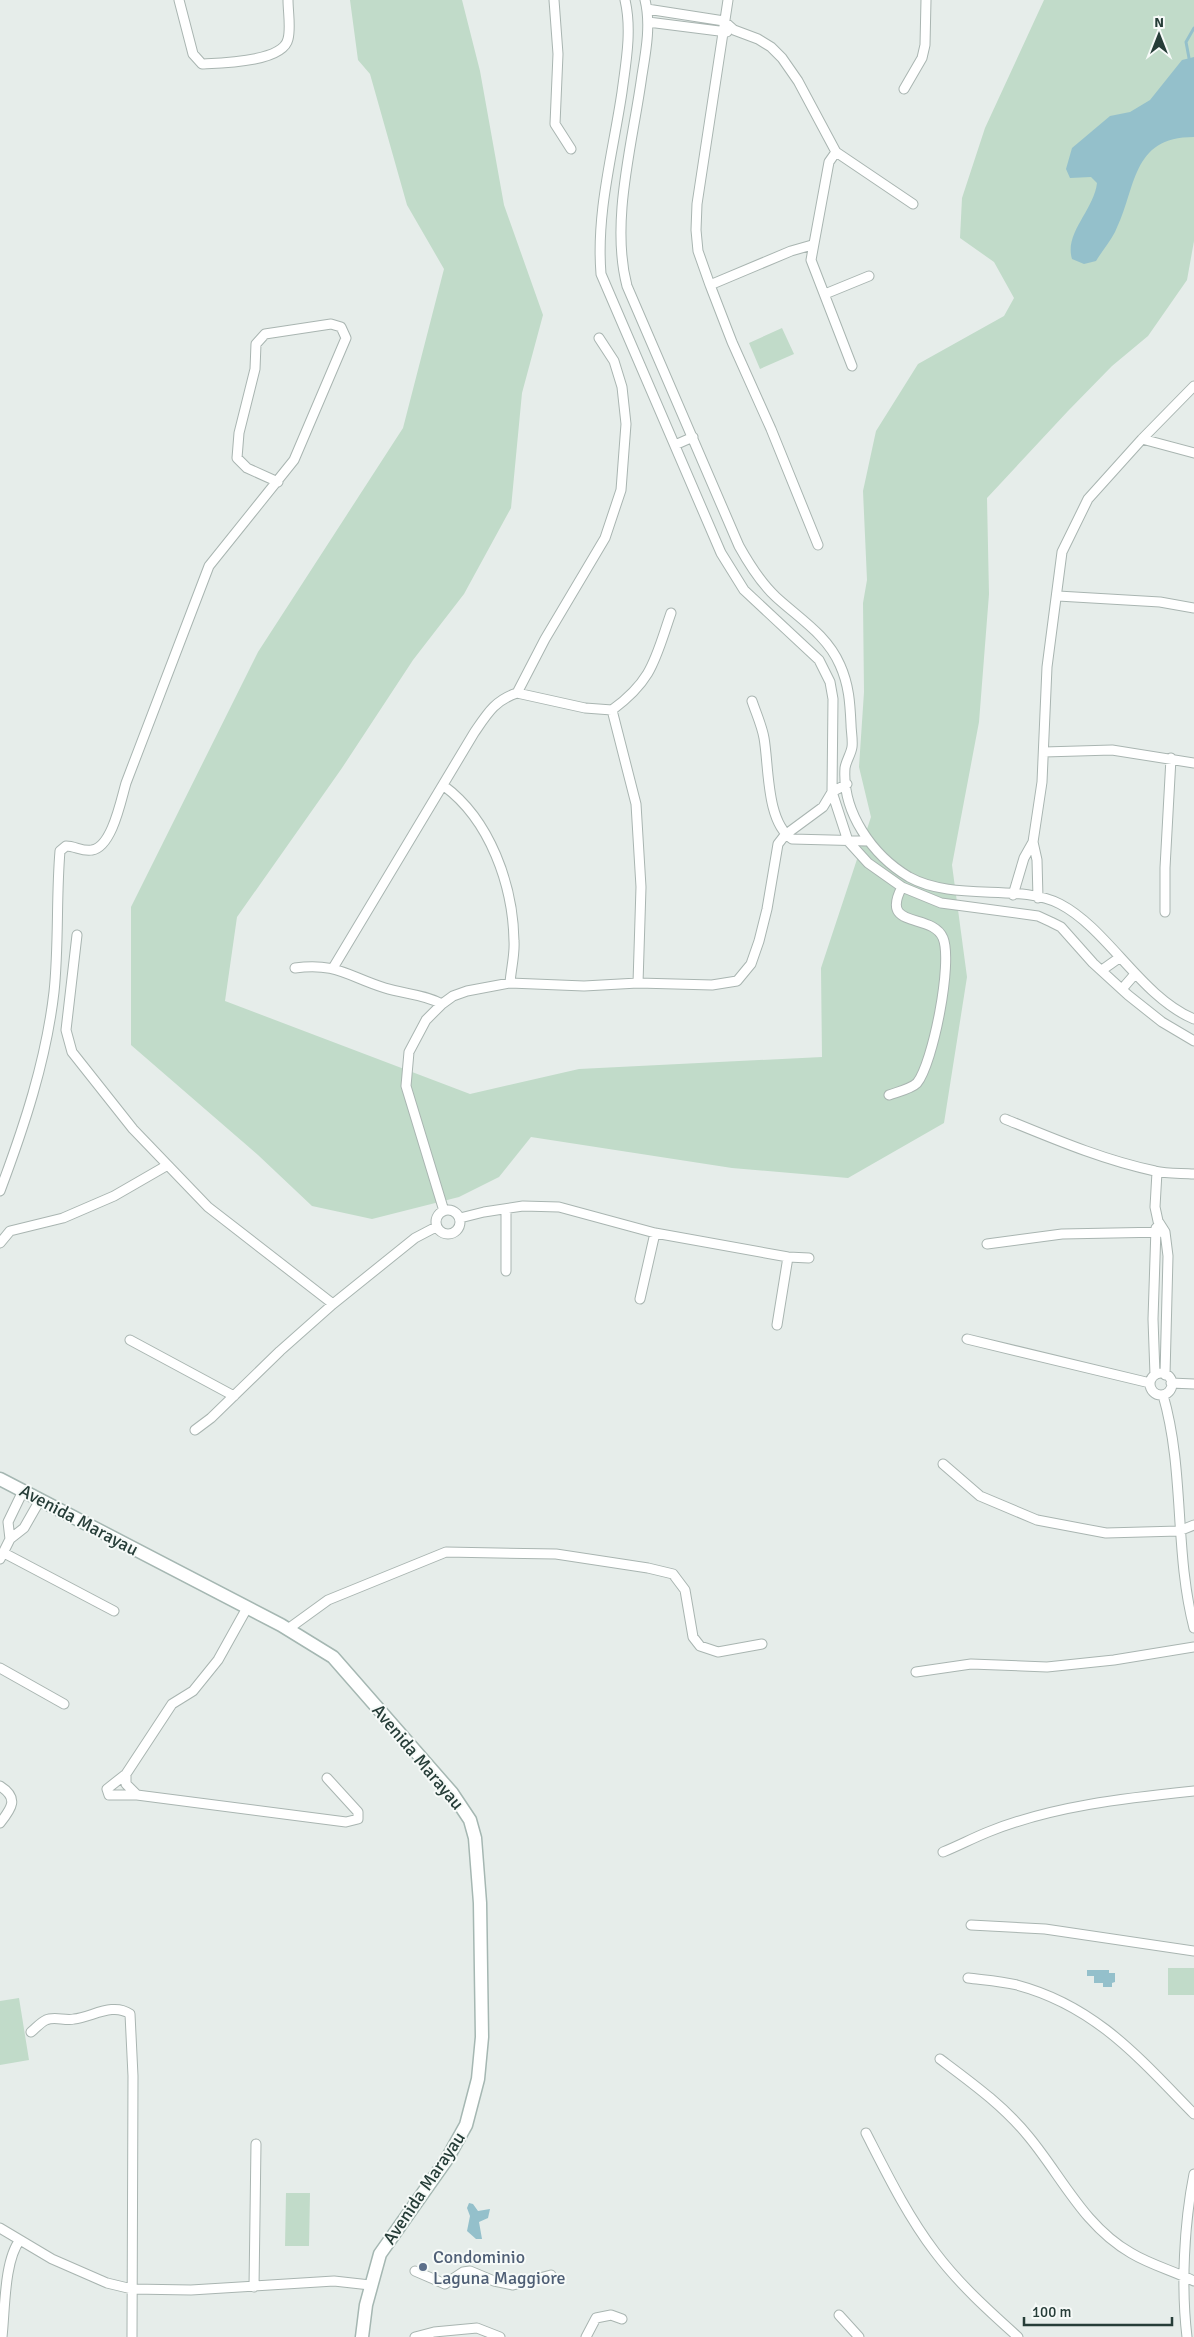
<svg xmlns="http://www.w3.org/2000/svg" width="1194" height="2337" font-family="Signika,sans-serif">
<rect width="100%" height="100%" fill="#e6edea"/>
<!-- green -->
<path fill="#c1dbc9" d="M350,0H462L480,71L504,205L543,315L522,393L511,508L464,594L413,660L342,768L237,917L225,1001L470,1094L579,1069L822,1057L821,968L871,817L859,767L864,692L863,603L867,580L863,491L876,431L918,364L1004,316L1014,298L994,262L960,238L962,198L985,128L1044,0H1194V241L1187,280L1148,336L1112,366L1068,411L987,498L989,594L979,722L952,865L967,977L944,1123L848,1178L732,1168L531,1137L499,1177L459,1197L372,1219L312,1206L258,1155L131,1045V907L258,652L403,428L444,269L407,205L370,74L358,60Z
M782,328L794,354L760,369L749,343Z
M1168,1968H1194V1995H1168Z
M19,1998L29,2060L0,2065V2001Z
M286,2193H310L309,2246H285Z"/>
<!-- water -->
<path fill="#94c0cb" d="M1194,57V137C1130,137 1137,189 1115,232C1110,242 1102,251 1096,261L1084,264L1072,259C1064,233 1094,210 1097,183L1091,177L1070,178L1066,169L1072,148L1110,116L1130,112L1150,100L1182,60Z
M1087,1970H1109V1973H1115V1982L1112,1983V1987H1103V1983H1094V1976H1087Z
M469,2203L473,2204L478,2211L490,2209L488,2218L479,2222L482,2239H476L467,2231L470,2216L467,2208Z"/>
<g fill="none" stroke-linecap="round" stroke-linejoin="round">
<!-- stream -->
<path stroke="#94c0cb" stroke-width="3" d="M1189,58L1186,42L1194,28"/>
<defs>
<path id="street" d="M179,0L193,54L202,64C222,63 283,62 288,39C291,28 288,12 288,0
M554,0L558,54L555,124L571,149
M625,0C632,30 626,62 622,92C613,153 596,212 601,274L721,553L744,590L819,660L830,682L833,699L832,792L848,841L868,863L902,887L941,903L1038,916L1051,922L1061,927L1093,963L1128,995L1162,1022L1194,1041
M645,0C651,24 646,51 642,75C633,142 610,221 627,286L739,546C749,564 761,583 776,597C800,619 827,635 840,665C849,685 850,703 851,724C851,731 853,740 852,747C851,754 846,761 845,768C842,812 872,855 909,877C954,902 1020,883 1060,904C1108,929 1141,997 1194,1019
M728,0L697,204L696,230L698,251L710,285L732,342L771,429L818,545
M647,9L724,21L734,30L758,39L771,47L782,58L798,81L836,152L913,204
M648,22L727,32
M904,89L922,58L925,45L926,0
M836,152L829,162L811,260L852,366
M710,285L791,251L812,245
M825,294L869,276
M1142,439L1194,453
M675,445L693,437
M1058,596L1160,602L1194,608
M517,693L585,708L612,710L636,804L641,887L638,983
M752,701C756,713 762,726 764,738C769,766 766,822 792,839L868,841
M612,710C653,680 655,659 671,613
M1044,752L1112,750L1194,763
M444,786C490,820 513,885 514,941C515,954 511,969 510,983
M1033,842L1037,860L1038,898
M1013,895L1024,858L1033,842L1042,782L1047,667L1062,552L1088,499L1142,439L1194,386
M1165,912V868L1171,758
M77,935L66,1030L72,1052L133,1129L208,1207L333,1304
M295,968C336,962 349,977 385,988C404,994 424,994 442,1004
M333,968L474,733C487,714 495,700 517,693L545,639L605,538L621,490L626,424L622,387L614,361L599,338
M1102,970L1119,958
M1122,989L1135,974
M889,1095C897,1092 911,1089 917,1083C933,1063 953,962 943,938C932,912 879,930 902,887
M1005,1119C1054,1139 1103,1160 1155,1171C1167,1174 1181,1173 1194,1174
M1157,1172L1155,1207L1158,1221L1165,1232L1168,1256L1165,1375
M0,1191C24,1127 46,1061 54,992C59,945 56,898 60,851L66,846C75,846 83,852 92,850C112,847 121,800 126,783L209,566L294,460L346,338L341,327L331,324L265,334L256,344L255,369L239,433L237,458L247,468L278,482
M506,1209V1271
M436 1222a12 12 0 1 1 24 0a12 12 0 1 1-24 0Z
M444,1211L406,1086L409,1052L426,1020L442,1004L453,996L467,991L510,983L584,986L638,983L712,985L737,981L751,964L759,941L767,909L778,844L785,835L823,807L832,792L847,784
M460,1218L484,1212L523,1206L559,1207L655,1233L788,1257L809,1258
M0,1243L10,1231L63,1218L114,1196L166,1166
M987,1244L1062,1234L1165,1232
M640,1299L655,1233
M777,1325L788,1257
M967,1339L1150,1383
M130,1340L234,1396
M1150 1384a11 11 0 1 1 22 0a11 11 0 1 1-22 0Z
M1155,1375L1153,1319L1156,1228
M1171,1383L1194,1384
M1163,1395C1185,1471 1174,1551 1194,1628
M195,1430L211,1418L280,1351L333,1304L415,1238L436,1227
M943,1464L980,1496L1037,1520L1106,1533L1179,1531L1194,1525
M10,1539L8,1522L23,1491
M4,1553L114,1611
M0,1559L10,1539L24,1528L40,1500
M247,1608L218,1660L193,1691L172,1704L126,1774L107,1789L109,1795H137L346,1822L358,1819V1812L327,1778
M288,1629L328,1600L446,1552L556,1554L648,1568L673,1574L685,1590L693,1637L700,1646L718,1652L762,1644
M0,1668L64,1704
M916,1672L971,1664L1047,1667L1114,1660L1194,1647
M126,1774V1784L137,1795
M0,1786C19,1798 12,1808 0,1823
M943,1852C958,1846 973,1838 988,1832C1052,1806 1126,1798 1194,1791
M971,1925L1045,1929L1194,1951
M968,1978C984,1980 1001,1981 1017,1985C1096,2006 1140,2059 1194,2114
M31,2032C36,2028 41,2022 46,2020C54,2016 65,2021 74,2019C92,2017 113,2002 130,2014L133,2076L132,2337
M940,2059C972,2083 1004,2106 1029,2137C1062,2177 1084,2226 1131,2253C1151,2265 1174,2271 1194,2281
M866,2133C887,2174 907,2215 935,2252C959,2284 989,2311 1018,2337
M0,2228L52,2259L107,2283L132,2289L191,2290L334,2281L370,2285
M415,2271L445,2284L463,2272L470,2271L494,2281L513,2285L551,2275
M254,2287L256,2144
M839,2315L859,2337
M2,2337C5,2311 4,2260 20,2240
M415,2337L434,2332L477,2328L500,2337
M586,2337L596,2318L611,2315L622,2319
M1187,2337C1181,2287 1184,2224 1194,2174"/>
<path id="secondary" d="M0,1479L281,1625L333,1657L452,1793L470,1820L475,1838L480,1903L482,2037L478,2079L466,2125L447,2159L380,2254L366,2305L362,2337"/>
</defs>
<!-- street casing -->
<use href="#street" stroke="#a9b5b1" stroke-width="11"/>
<!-- secondary casing -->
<use href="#secondary" stroke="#a5b7b2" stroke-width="15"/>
<!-- street -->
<use href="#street" stroke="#fff" stroke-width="9"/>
<!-- secondary -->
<use href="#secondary" stroke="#fff" stroke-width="12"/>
</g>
<!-- markers -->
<circle fill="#5c6f8a" stroke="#f6faf8" stroke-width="2" cx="423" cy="2267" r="5"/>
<g text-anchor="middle" stroke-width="4" stroke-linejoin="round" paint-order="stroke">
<!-- street labels -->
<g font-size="18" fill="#263d38" stroke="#f6faf8">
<text transform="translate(79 1520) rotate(28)" y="6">Avenida Marayau</text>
<text transform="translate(418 1757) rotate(50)" y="6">Avenida Marayau</text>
<text transform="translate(424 2188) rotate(-56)" y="6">Avenida Marayau</text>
</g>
<!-- service labels -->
<g font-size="18" fill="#4e5e75" stroke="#f6faf8" text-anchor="start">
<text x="433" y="2263">Condominio<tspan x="433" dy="21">Laguna Maggiore</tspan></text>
</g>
</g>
<!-- north arrow -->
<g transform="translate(1159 35)" stroke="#f6faf8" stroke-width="4" paint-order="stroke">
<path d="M0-4L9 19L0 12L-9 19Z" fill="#263d38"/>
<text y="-8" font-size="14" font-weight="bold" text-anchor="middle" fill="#263d38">N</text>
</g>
<!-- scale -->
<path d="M1024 2317v8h148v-8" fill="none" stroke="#263d38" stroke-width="2.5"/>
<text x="1032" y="2317" font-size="15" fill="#263d38" stroke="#f6faf8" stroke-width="4" paint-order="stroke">100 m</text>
</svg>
